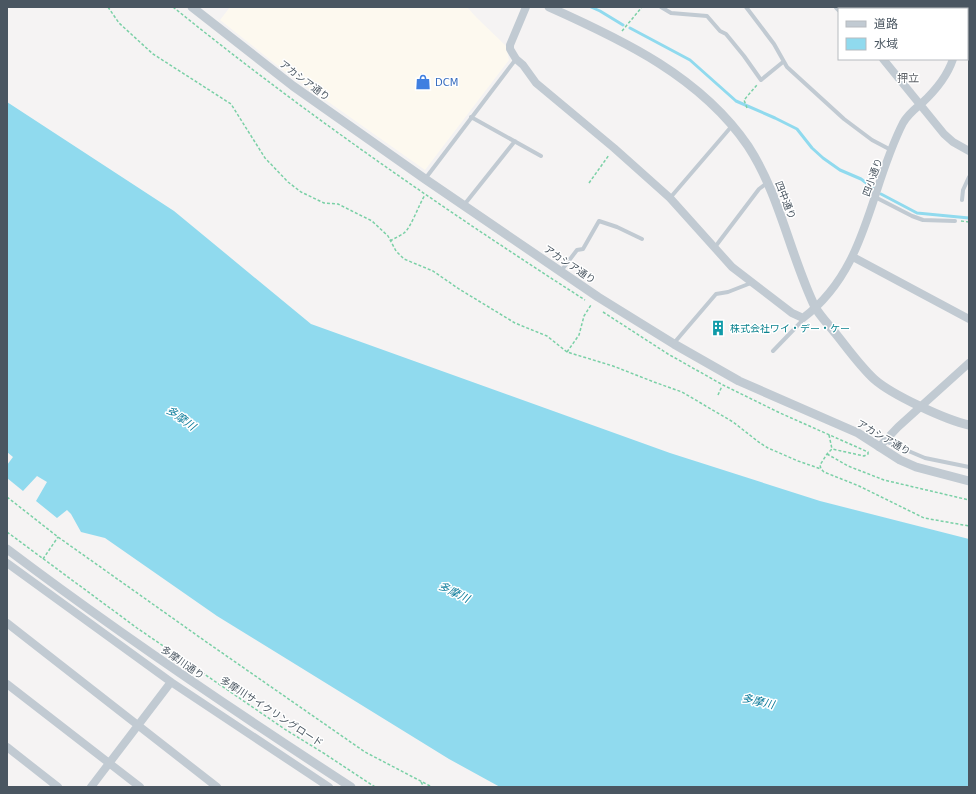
<svg xmlns="http://www.w3.org/2000/svg" width="976" height="794" font-family="'DejaVu Sans','Noto Sans JP',sans-serif">
<rect width="100%" height="100%" fill="#f5f3f3"/>
<!-- commercial -->
<path fill="#fdf9ef" d="M230,7H467L476,17L506,46L509,60L425,170L283,70L220,20Z"/>
<!-- water -->
<path fill="#90daee" d="M7,102L174,211L311,324L670,453L820,501L969,539V787H500L449,759L217,616L105,538L81,532L71,514L67,510L57,518L36,501L47,482L37,476L23,491L7,478V465L13,457L7,452Z"/>
<g fill="none" stroke-linecap="round" stroke-linejoin="round">
<!-- stream -->
<path stroke="#90daee" stroke-width="3" d="M591,7L600,11L623,25
M630,28L690,60L736,101L775,118L797,129L812,148L823,158L840,170L861,179L873,188
M881,194L917,213L969,218"/>
<!-- path -->
<path stroke="#7ad0a6" stroke-width="1.5" stroke-dasharray="3 2" stroke-linecap="butt" d="M108,7L119,23L153,54L231,104L265,158L288,182L301,192L324,203L338,204L372,221L388,236L396,251L404,259L433,271L459,289L515,323L547,336L567,352L613,366L654,382L682,392L733,422L760,443L768,448L798,461L821,469
M173,7C304,113 443,209 585,300
M622,31L642,7
M747,108L744,100L757,85
M589,183L609,155
M961,221L969,222
M390,241C395,238 400,236 404,233C411,228 419,204 425,195
M603,312L668,354L723,385L780,413L868,452V454L864,456L832,449L827,454L820,465L821,469L824,472L859,486L924,518L969,526
M567,352L579,335L584,316L591,305
M718,395L722,386
M829,435L832,449
M827,454L848,466L884,480L969,500
M7,497L58,537L205,641L365,752L432,787
M7,532L137,628L286,730L325,754L375,787
M43,559L58,537
M421,782L424,787"/>
<!-- service -->
<path stroke="#c1cad2" stroke-width="4" d="M661,7L671,13L707,16L720,31L726,34L744,56L761,80L783,62
M746,7L774,44L787,67L844,119L872,140L891,150
M471,117L541,156
M425,179L516,59
M875,197L912,216L923,220L955,221
M670,198L731,127
M962,200L963,190L969,177
M464,205L515,141
M715,247L759,189L767,183
M561,271L577,250L583,249L599,221L617,227L642,239
M674,343L716,294L728,292L751,283
M773,351L801,322L803,318
M885,441L925,458L969,467"/>
<!-- minor -->
<path stroke="#c1cad2" stroke-width="8" d="M526,7L510,45V49L516,59L523,65L536,83L614,148L670,198L732,267L792,313L803,318C868,269 869,189 903,123C908,114 915,109 922,103C936,90 947,77 953,59
M838,7L840,9
M967,29L969,26
M883,59L944,134L953,142L969,151
M853,257L969,319
M879,447L898,427L969,363
M7,563L171,682L329,787
M7,623L217,787
M7,684L140,787
M7,747L58,787
M91,787L171,682"/>
<!-- tertiary -->
<path stroke="#c1cad2" stroke-width="9" d="M192,7L293,86L425,179L598,297L674,344L739,381L858,433L900,460L916,467L969,481
M549,7C623,40 701,77 748,146C780,195 790,255 815,307C820,316 829,325 836,334C848,349 860,366 874,379C892,395 946,420 969,425
M7,549C118,633 234,711 351,787"/>
</g>
<!-- icons -->
<defs>
<symbol id="shop-bare" viewBox="-9 -9 18 18"><path d="M-5-2.5h2.3a2.7 3.5 0 0 1 5.4 0H5L5.5 6h-11ZM-1.5-2.5h3a1.5 2.3 0 0 0-3 0Z" fill="#3f7fe0" stroke="#fff" stroke-width="2.5" paint-order="stroke"/></symbol>
<symbol id="building-bare" viewBox="-9 -9 18 18"><path d="M-4-6H4V6H1V3H-1V6H-4ZM-2.5-4.3h1.7v1.8h-1.7ZM.8-4.3h1.7v1.8H.8ZM-2.5-1h1.7V.8h-1.7ZM.8-1h1.7V.8H.8Z" fill="#0f9aa8" stroke="#fff" stroke-width="2.5" paint-order="stroke"/></symbol>
</defs>
<g fill-rule="evenodd">
<use href="#shop-bare" x="412" y="71" width="22" height="22"/>
<use href="#building-bare" x="707" y="317" width="22" height="22"/>
</g>
<g text-anchor="middle" stroke-width="3" stroke-linejoin="round" paint-order="stroke">
<!-- street labels -->
<g font-size="10" fill="#4a5661" stroke="#fff">
<text transform="translate(305 80) rotate(37)" y="4">アカシア通り</text>
<text transform="translate(872 177) rotate(-70)" y="4">四小通り</text>
<text transform="translate(786 200) rotate(69)" y="4">四中通り</text>
<text transform="translate(570 264) rotate(34)" y="4">アカシア通り</text>
<text transform="translate(884 437) rotate(30)" y="4">アカシア通り</text>
<text transform="translate(183 662) rotate(35)" y="4">多摩川通り</text>
<text transform="translate(272 711) rotate(33)" y="4">多摩川サイクリングロード</text>
</g>
<!-- shop labels -->
<g font-size="10" fill="#366cbe" stroke="#fff" text-anchor="start">
<text x="435" y="86">DCM</text>
</g>
<!-- culture labels -->
<g font-size="10" fill="#0d838f" stroke="#fff" text-anchor="start">
<text x="730" y="332">株式会社ワイ・デー・ケー</text>
</g>
<!-- neighbourhood labels -->
<g font-size="11" fill="#5f6368" stroke="#fff">
<text x="908" y="82">押立</text>
</g>
<!-- water labels -->
<g font-size="11" font-style="italic" fill="#0c7c9b" stroke="#fff">
<text transform="translate(181 418) rotate(35)" y="4">多摩川</text>
<text transform="translate(454 592) rotate(26)" y="4">多摩川</text>
<text transform="translate(758 701) rotate(13)" y="4">多摩川</text>
</g>
</g>
<!-- border -->
<rect width="976" height="794" fill="none" stroke="#4a5661" stroke-width="16"/>
<!-- legend -->
<rect x="838" y="8" width="130" height="52" fill="#ffffff" stroke="#b7bbc0"/>
<rect x="846" y="21" width="20" height="6" fill="#c1cad2" stroke="#b7bbc0"/>
<text x="874" y="28" font-size="12" fill="#4a5661">道路</text>
<rect x="846" y="38" width="20" height="12" fill="#90daee" stroke="#b7bbc0"/>
<text x="874" y="48" font-size="12" fill="#4a5661">水域</text>
</svg>
